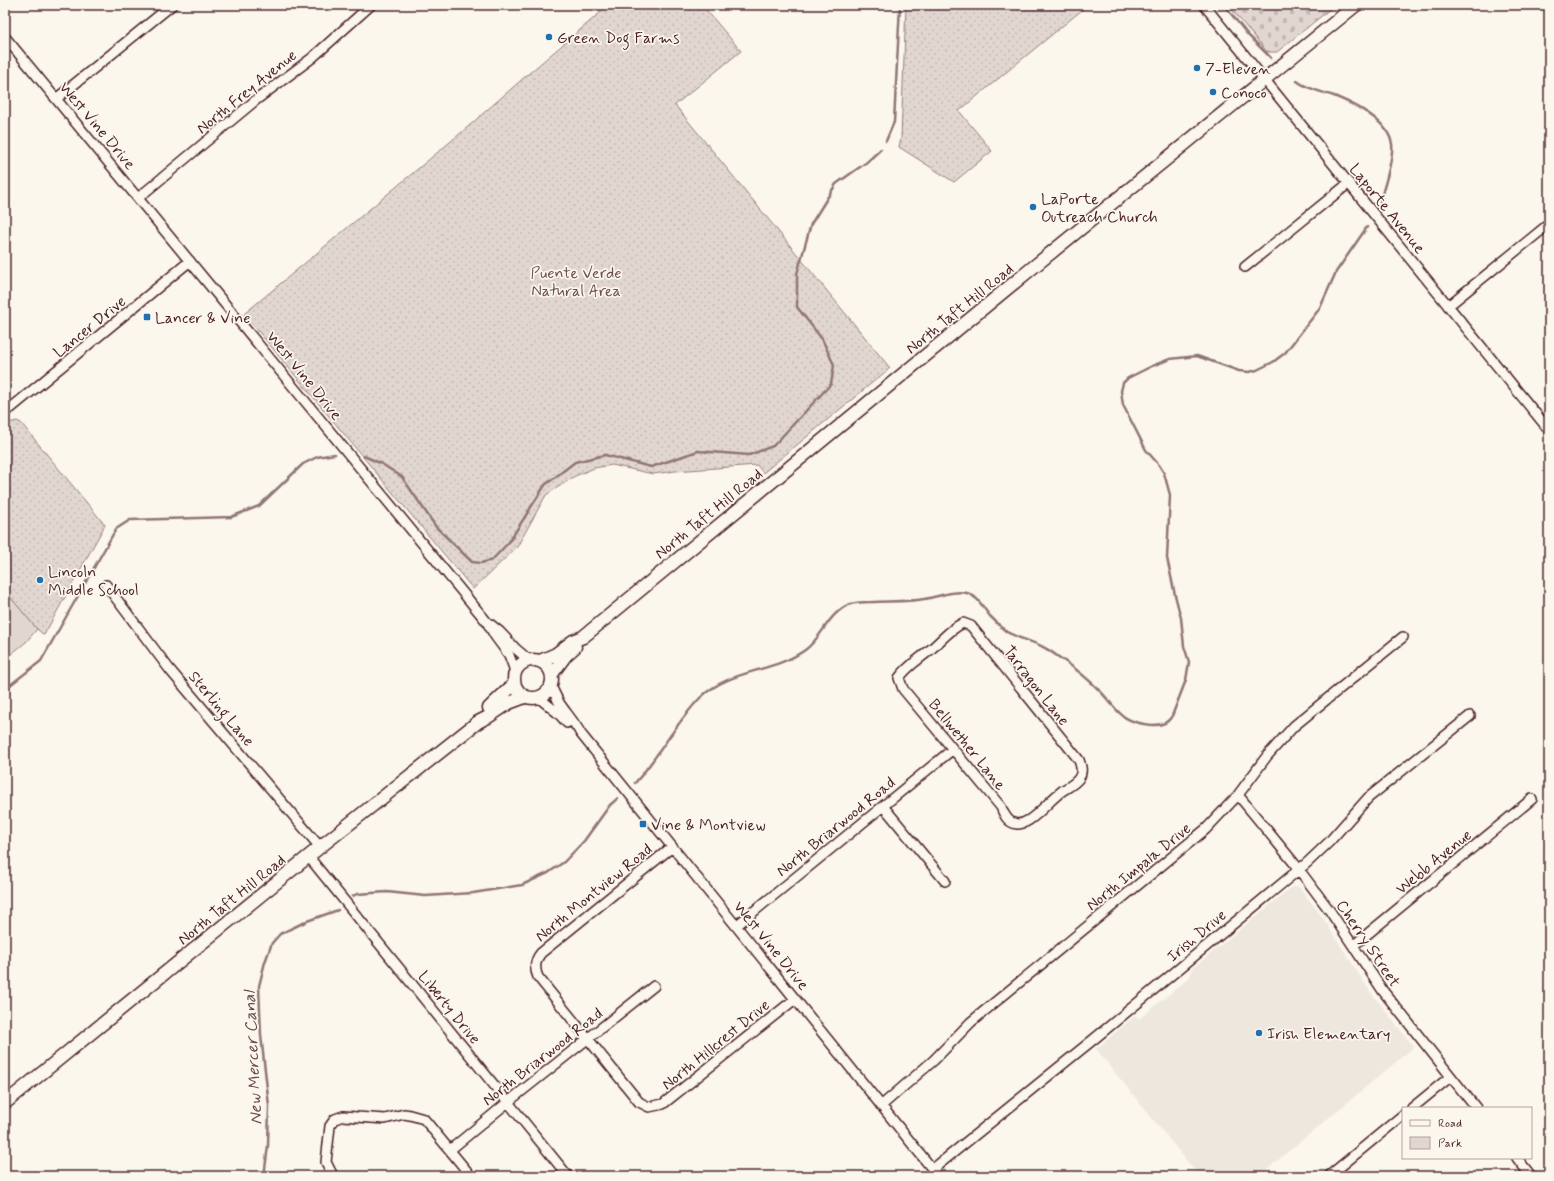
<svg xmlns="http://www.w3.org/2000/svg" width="1554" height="1181" font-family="Mynerve,sans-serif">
<defs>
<pattern id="green-dots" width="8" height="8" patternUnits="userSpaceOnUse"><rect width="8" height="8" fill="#e2d7d0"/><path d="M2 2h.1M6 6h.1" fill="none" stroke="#c3b8b3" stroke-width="1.8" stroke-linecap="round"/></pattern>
<pattern id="cemetery-stones" width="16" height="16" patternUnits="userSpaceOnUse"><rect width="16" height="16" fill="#e2d7d0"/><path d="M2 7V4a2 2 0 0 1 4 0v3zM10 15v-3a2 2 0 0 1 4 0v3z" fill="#c3b8b3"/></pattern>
</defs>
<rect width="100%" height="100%" fill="#fbf7ec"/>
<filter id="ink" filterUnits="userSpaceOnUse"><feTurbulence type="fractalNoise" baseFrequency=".025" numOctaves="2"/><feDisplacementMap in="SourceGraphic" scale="8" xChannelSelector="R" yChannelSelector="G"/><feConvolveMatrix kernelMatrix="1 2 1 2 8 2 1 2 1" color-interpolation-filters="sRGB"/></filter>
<g filter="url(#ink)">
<!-- built -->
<path fill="#eee7de" d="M1296,886L1300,888L1323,918L1369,990L1414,1047L1259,1176H1199L1096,1049L1135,1016L1139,1019L1190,977L1193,968L1292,887Z"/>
<!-- green -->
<path fill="url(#green-dots)" stroke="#967b7e" d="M596,5H702L741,51L675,105L890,368L763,473L757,465L675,471L653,474L612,465L594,468L575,476L546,495L517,547L473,589L244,314L462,132L527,75L601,12Z
M906,5H1088L959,111L992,151L954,182L899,147L901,138Z
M17,421L21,423L105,525L44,635L37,629L5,591V424Z"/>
<!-- cemetery -->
<path fill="url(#cemetery-stones)" stroke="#967b7e" d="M1228,5H1335L1277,52H1267Z"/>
<!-- pitch -->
<path fill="#e2d7d0" stroke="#967b7e" d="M5,591L37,629L26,642L5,659Z"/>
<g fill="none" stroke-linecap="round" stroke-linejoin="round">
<!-- stream -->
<path stroke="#907477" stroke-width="2.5" d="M1224,5L1248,35L1271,58
M1297,81C1307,89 1322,92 1334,96C1354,104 1388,120 1392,144C1394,157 1384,188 1380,201
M886,141L894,122L900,5
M364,456L382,464L402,477L436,527L472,562L481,563L492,560L509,542L545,485L575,462L605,455L651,467L698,451L749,455L773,446L831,384L834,365L822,339L797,307V274L811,224L836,184L867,162L881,149
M5,689L41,661L116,529L130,520L231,517L259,506L303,464L317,457L335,454
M635,783C659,756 675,724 700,698C729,669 773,673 805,650C822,638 828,614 848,605C855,602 864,602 871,602C889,601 907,602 924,599C938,597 953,590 967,593C978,596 983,608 990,616C994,620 1003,629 1007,632C1015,637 1031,641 1041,646C1050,650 1058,657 1066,662C1077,670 1087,678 1097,688C1118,708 1117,722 1152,725C1161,725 1167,724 1172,716L1186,680L1189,662L1184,646L1181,618L1175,595L1167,558L1170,495L1164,473L1159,465L1146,450L1123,405L1121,391L1123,383L1128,378L1152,366L1170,359L1197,356L1239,371L1249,372L1257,370L1273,362L1285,353L1320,308L1336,272L1367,227
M353,896L357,894L387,892L425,896L473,893L522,885L548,873L564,862L584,841L610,805L618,798
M264,1176L268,1146L269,1106L261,1035L259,986L265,962L272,943L280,934L307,921L338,910"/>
<defs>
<path id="minor" d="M1204,5L1549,430
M5,37L487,622L495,636L509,655L515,671
M56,99L172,5
M138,198L256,100L312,58L371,5
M1245,267L1349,183
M1448,306L1549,224
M5,411L11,408L190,261
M106,585L170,670L320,847
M963,623L971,626L1079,760C1081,766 1083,772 1079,778C1075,784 1068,787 1062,791C1050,800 1041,812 1029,820C1026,822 1022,824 1017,824C1008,823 1004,815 1001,807L903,689L899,678C908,665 920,659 931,649C942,640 950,629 963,623Z
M490,624L500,632L516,649L529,660
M551,687C555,692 556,698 560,704C567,714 575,723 581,734L938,1176
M538,697L559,714L567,723
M1238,795L1294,863L1330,911L1383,991L1476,1108
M883,806L945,881
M672,847L541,953C535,960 534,968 538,977L639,1102L649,1107L663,1104L795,999
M308,856L568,1176
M736,926L953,749
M1354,945L1532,799
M881,1106L934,1060L971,1022L1206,829L1238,795L1267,756L1294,726L1403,637
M1412,1108L1450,1077
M450,1150L508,1102L654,986
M1517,1158L1531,1176
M933,1169L1094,1039L1308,862L1329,842L1368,798L1470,716
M333,1176L326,1162L330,1126L335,1119L343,1116L385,1119L404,1114L410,1115L424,1119L471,1176
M1329,1176L1403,1115"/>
<path id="major" d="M514 679a19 19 0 1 1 38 0a19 19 0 1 1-38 0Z
M540,661L556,654L573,641L583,637L1031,269L1356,5
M552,674L566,655L575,647
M489,708L514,684
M5,1103L320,847L478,722L488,717L509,703L525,697"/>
</defs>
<!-- minor casing -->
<use href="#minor" stroke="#4a1f2b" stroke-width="12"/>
<!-- major casing -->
<use href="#major" stroke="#4a1f2b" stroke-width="15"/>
<!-- minor -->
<use href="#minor" stroke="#fbf7ec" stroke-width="9"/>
<!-- major -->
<use href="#major" stroke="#fbf7ec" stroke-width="12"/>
</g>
</g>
<!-- markers -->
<g fill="#1f6fb2" stroke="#fbf7ec" stroke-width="1.5">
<circle cx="549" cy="37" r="4"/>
<circle cx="1197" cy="68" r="4"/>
<circle cx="1213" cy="92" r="4"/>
<circle cx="1033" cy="207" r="4"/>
<rect x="143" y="313" width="8" height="8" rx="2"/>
<circle cx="40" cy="580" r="4"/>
<rect x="639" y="820" width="8" height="8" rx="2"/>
<circle cx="1259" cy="1033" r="4"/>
</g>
<g text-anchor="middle" stroke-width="3.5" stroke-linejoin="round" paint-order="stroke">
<!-- poi labels -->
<g font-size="16" fill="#4a1f2b" stroke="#fbf7ec" text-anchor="start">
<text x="557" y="43">Green Dog Farms</text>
<text x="1205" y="74">7-Eleven</text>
<text x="1221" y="98">Conoco</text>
<text x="1041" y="204">LaPorte<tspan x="1041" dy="18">Outreach Church</tspan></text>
<text x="155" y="323">Lancer &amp; Vine</text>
<text x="48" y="577">Lincoln<tspan x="48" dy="18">Middle School</tspan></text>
<text x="651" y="830">Vine &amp; Montview</text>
<text x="1267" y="1039">Irish Elementary</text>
</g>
<!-- street labels -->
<g font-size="16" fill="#4a1f2b" stroke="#fbf7ec">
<text transform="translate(246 91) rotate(-39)" y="6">North Frey Avenue</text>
<text transform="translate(98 125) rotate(50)" y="6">West Vine Drive</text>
<text transform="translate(1388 208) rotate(51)" y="6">Laporte Avenue</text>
<text transform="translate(959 308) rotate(-39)" y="6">North Taft Hill Road</text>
<text transform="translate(89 326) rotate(-39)" y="6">Lancer Drive</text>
<text transform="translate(305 375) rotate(51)" y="6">West Vine Drive</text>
<text transform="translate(708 513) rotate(-39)" y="6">North Taft Hill Road</text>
<text transform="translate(1037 685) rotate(52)" y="6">Tarragon Lane</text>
<text transform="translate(222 708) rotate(50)" y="6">Sterling Lane</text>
<text transform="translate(968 744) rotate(51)" y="6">Bellwether Lane</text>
<text transform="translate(835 826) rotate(-39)" y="6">North Briarwood Road</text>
<text transform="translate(1433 861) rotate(-39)" y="6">Webb Avenue</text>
<text transform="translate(1138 866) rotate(-39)" y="6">North Impala Drive</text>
<text transform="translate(593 892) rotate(-39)" y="6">North Montview Road</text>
<text transform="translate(231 899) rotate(-39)" y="6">North Taft Hill Road</text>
<text transform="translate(1196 935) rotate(-40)" y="6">Irish Drive</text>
<text transform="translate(1369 943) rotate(56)" y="6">Cherry Street</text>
<text transform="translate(772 945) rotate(51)" y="6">West Vine Drive</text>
<text transform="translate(450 1007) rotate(51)" y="6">Liberty Drive</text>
<text transform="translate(715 1044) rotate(-39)" y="6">North Hillcrest Drive</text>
<text transform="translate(542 1056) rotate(-38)" y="6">North Briarwood Road</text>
</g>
<!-- park labels -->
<g font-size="16" fill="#704d54" stroke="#fbf7ec">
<text x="576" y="278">Puente Verde<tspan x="576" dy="18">Natural Area</tspan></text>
</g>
<!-- water labels -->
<g font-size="17" font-style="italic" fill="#6d4a51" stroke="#fbf7ec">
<text transform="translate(252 1058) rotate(-93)" y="6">New Mercer Canal</text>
</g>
</g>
<!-- margin -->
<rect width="1554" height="1181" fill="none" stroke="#fbf7ec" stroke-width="20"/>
<rect x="10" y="10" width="1534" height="1161" fill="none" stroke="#4a1f2b" stroke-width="1.5" filter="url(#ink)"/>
<!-- legend -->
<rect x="1402" y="1107" width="130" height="52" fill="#fbf7ec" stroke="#b4a19f"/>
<rect x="1410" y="1120" width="20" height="6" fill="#fbf7ec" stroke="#b4a19f"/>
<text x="1438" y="1127" font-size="12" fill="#4a1f2b">Road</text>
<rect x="1410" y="1137" width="20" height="12" fill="#e2d7d0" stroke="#b4a19f"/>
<text x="1438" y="1147" font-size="12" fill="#4a1f2b">Park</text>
</svg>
